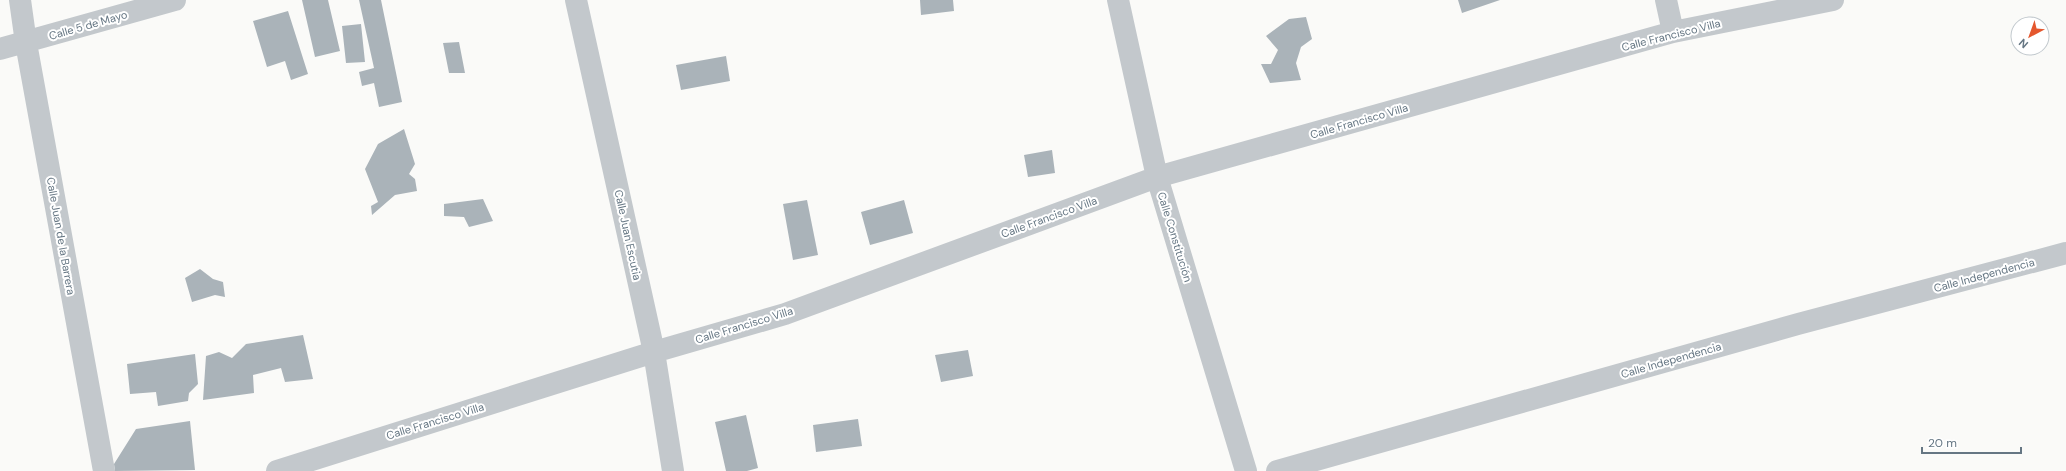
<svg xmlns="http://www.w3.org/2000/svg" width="2066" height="471" font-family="'DM Sans',sans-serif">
<rect width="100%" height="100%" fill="#fafaf8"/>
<!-- building -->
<path fill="#aab3b9" d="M302,0H328L340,51L315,57Z
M359,0H381L402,102L379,107L374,83L362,86L359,72L374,68Z
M920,0H953L954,11L921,15Z
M1458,0H1500L1462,13Z
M288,11L308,74L291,80L285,61L267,67L253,21Z
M1306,17L1312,39L1301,47L1296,63L1301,80L1270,83L1261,64H1271L1278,50L1266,36L1289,19Z
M361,24L365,62L346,63L342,26Z
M459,42L465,73H449L443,43Z
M726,56L730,81L681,90L676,65Z
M404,129L415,164L409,174L415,179L417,191L395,195L372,215L371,206L378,202L365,169L378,144Z
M1052,150L1055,173L1028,177L1024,155Z
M483,199L493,221L469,227L464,217L444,216V204Z
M807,200L818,255L793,260L783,204Z
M904,200L913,233L870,245L861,212Z
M200,269L213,279L223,282L225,297L215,295L192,302L185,278Z
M303,335L313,379L285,382L281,368L253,375L254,393L203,400L206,356L219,352L232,358L246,344Z
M968,350L973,376L941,382L935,355Z
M195,354L198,384L189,393L188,401L158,406L156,392L130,394L127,364Z
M746,415L758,468L747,471H726L715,422Z
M858,419L862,446L816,452L813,425Z
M190,421L195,470L115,471L114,464L136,429Z"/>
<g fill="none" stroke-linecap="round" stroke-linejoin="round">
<!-- minor -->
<path stroke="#c3c8cc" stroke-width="22" d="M20,0L26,43L104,471
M576,0L654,352L673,471
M1118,0L1157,177L1246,471
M1666,0L1673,32
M0,49L175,0
M277,471L654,352L785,314L1157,177L1673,32L1833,0
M1277,471L1798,324L2066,253"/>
</g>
<g text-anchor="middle" stroke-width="4" stroke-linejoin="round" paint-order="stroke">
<!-- street labels -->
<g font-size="11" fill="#657683" stroke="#fff">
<text transform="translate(88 25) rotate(-16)" y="4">Calle 5 de Mayo</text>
<text transform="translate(1671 35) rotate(-14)" y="4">Calle Francisco Villa</text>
<text transform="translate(1359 121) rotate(-16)" y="4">Calle Francisco Villa</text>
<text transform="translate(1049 217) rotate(-20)" y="4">Calle Francisco Villa</text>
<text transform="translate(628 235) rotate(78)" y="4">Calle Juan Escutia</text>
<text transform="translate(61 236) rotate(80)" y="4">Calle Juan de la Barrera</text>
<text transform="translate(1175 237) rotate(73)" y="4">Calle Constitución</text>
<text transform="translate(1984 275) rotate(-15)" y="4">Calle Independencia</text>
<text transform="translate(744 325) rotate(-17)" y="4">Calle Francisco Villa</text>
<text transform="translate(1671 360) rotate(-16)" y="4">Calle Independencia</text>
<text transform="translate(435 421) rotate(-17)" y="4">Calle Francisco Villa</text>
</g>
</g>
<!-- north arrow -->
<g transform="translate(2030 36) rotate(221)"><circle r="19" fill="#ffffff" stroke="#c1c8cd"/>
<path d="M0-3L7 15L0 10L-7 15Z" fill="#e4572e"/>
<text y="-6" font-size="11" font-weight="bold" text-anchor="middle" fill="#657683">N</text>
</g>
<!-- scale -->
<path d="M1922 447v6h99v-6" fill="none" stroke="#657683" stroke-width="2"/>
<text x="1928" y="447" font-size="12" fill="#657683" stroke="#ffffff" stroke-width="3" paint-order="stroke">20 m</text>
</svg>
